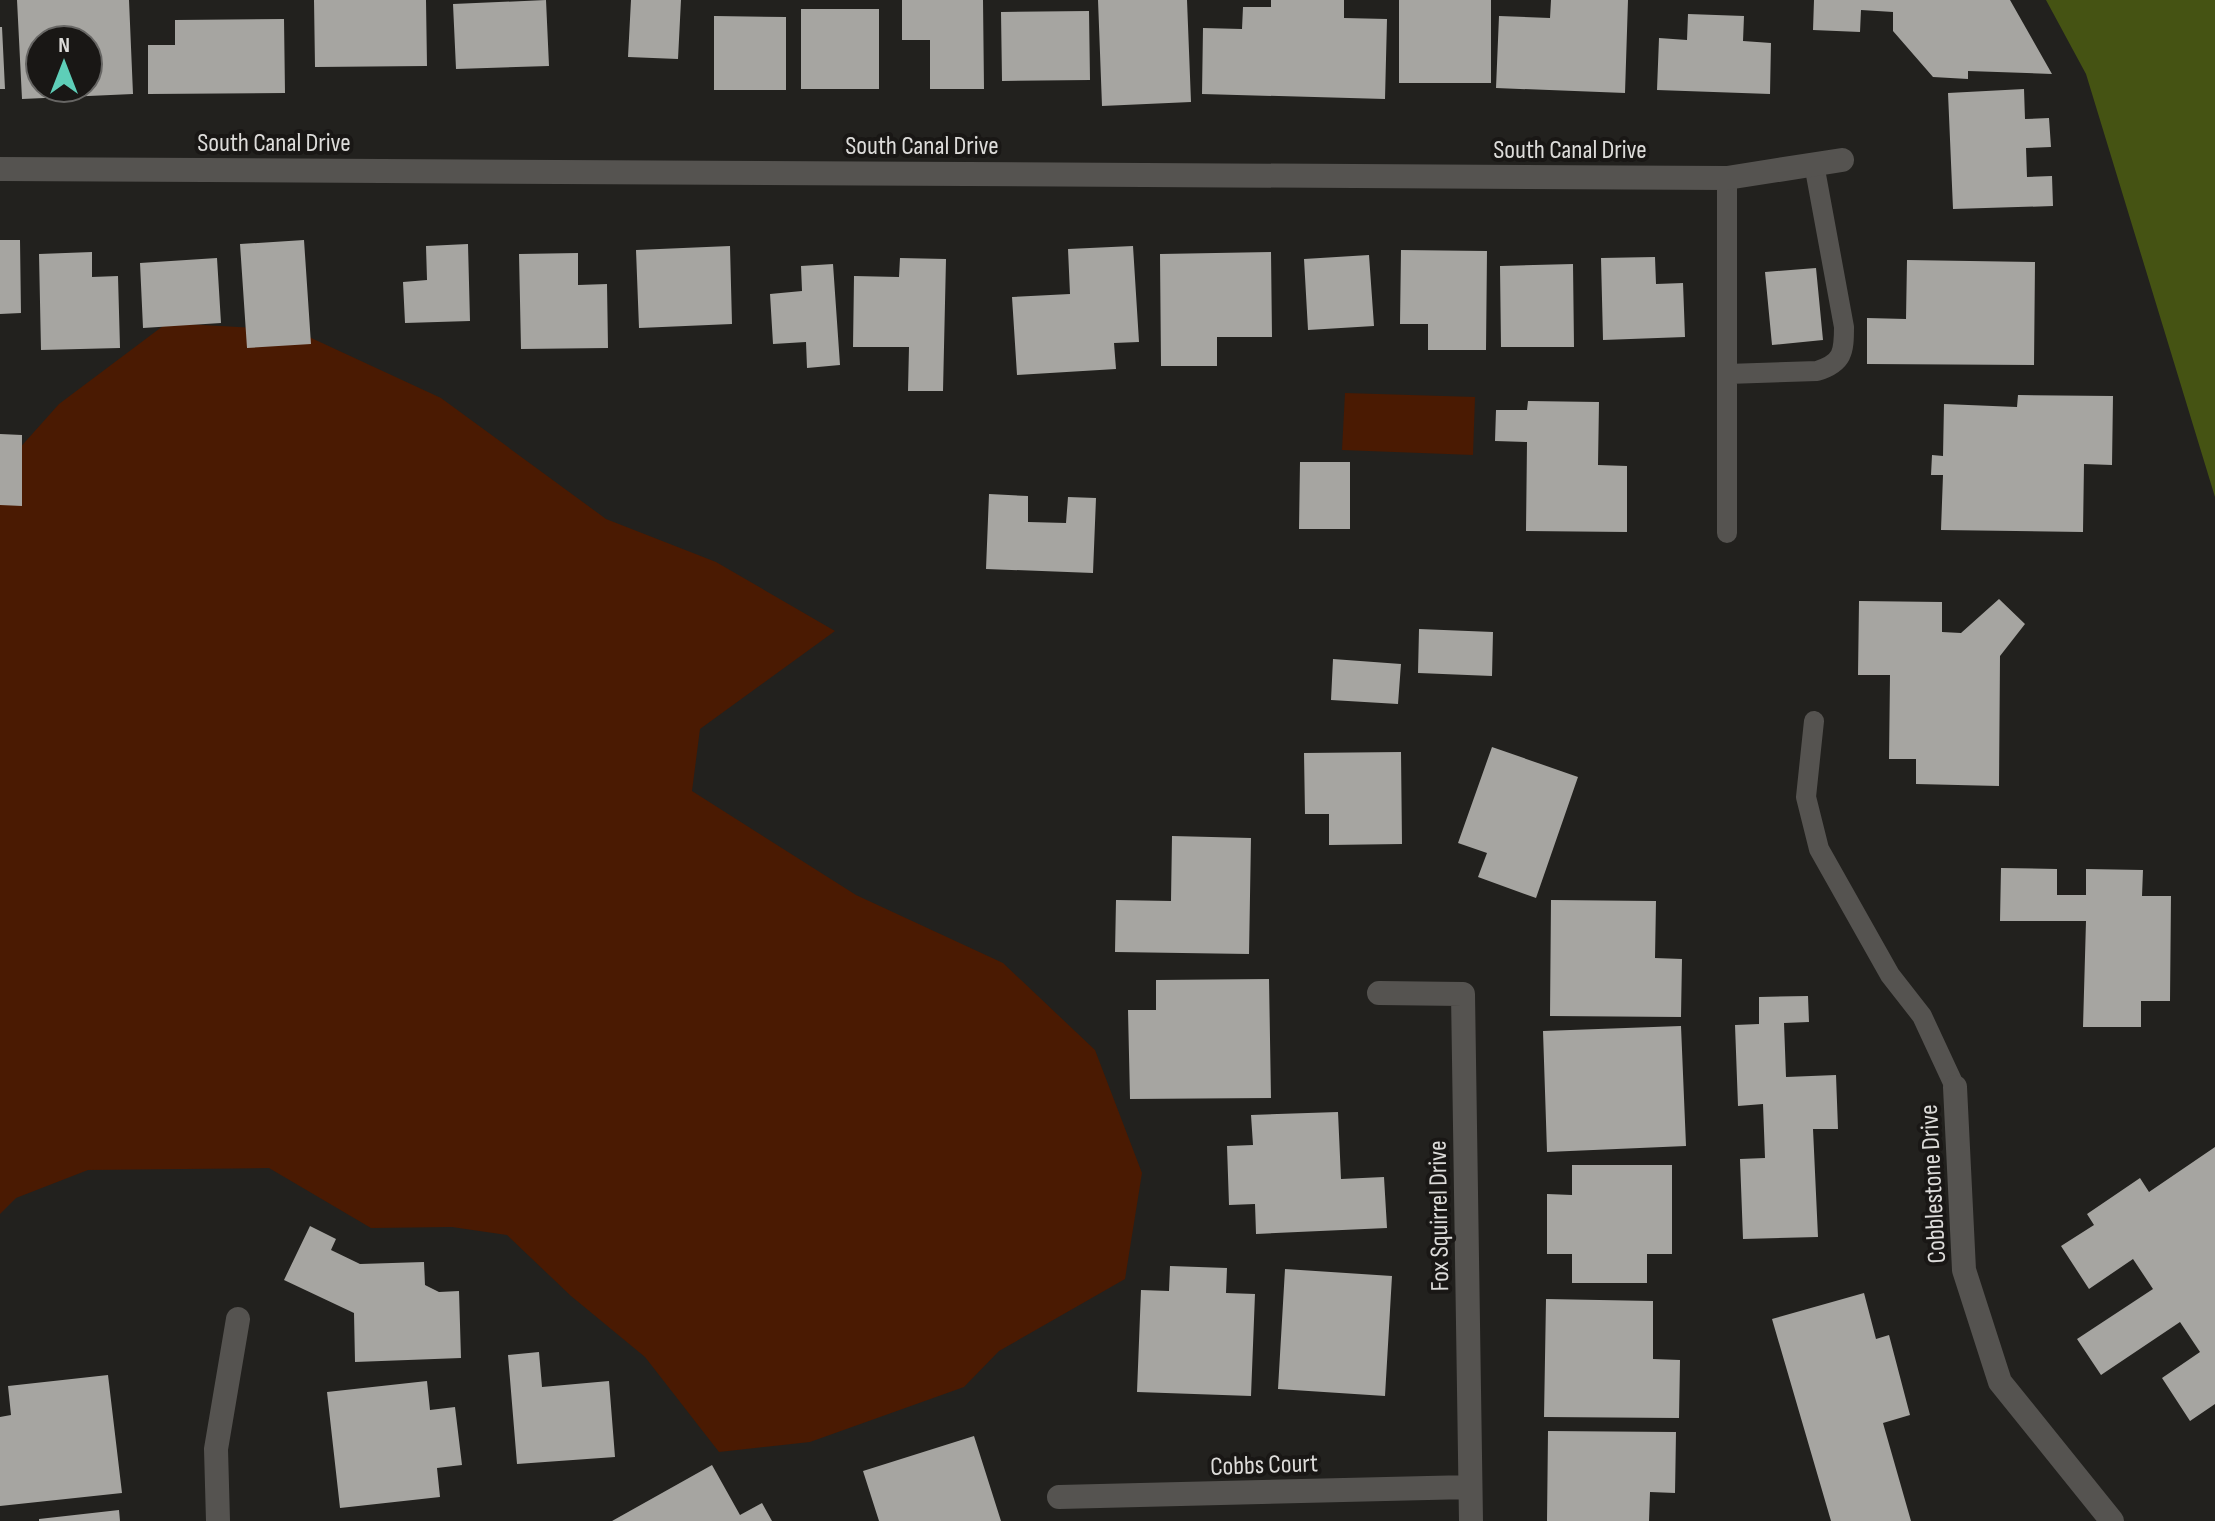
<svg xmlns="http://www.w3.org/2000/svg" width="2215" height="1521" font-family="'Sofia Sans Condensed',sans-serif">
<rect width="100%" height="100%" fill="#22211e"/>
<!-- green -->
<path fill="#4a1a02" d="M167,323L294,330L441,398L606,519L716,562L835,631L700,729L692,791L856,895L1003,963L1095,1050L1142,1173L1125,1279L999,1351L964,1387L810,1442L719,1452L645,1357L571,1296L507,1235L452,1227L371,1228L269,1168L88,1170L16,1198L0,1214V470L59,404Z
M1345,393L1475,397L1473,455L1342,450Z"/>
<!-- water -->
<path fill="#455313" d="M2046,0H2215V497L2086,74Z"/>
<!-- building -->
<path fill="#a6a5a1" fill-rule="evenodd" d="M17,0H129L133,94L22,99ZM40,40H88V88H40Z
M314,0H426L427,66L315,67Z
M546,0L549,66L456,69L453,4Z
M631,0H681L678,59L628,57Z
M902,0H983L984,89H930V40H902Z
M1098,0H1187L1191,102L1102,106Z
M1271,0H1344V18L1387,19L1385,99L1202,94L1203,28L1242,29L1243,7H1271Z
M1399,0H1491V83H1399Z
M1551,0H1628L1625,93L1496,88L1499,16L1550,18Z
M1814,0H2010L2052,74L1968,71V79L1933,77L1893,31V12L1861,10L1860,32L1813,30Z
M801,9H879V89H801Z
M1089,11L1090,80L1002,81L1001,12Z
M1688,14L1744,16L1743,41L1771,43L1770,94L1657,90L1659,38L1687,40Z
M714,16L786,17V90H714Z
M284,19L285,93L148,94V45H175V20Z
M0,27H2L5,89H0Z
M2024,89L2025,119L2049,118L2051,147L2026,148L2027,177L2052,176L2053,206L1953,209L1948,93Z
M0,240H20L21,313L0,314Z
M304,240L311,344L247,348L240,244Z
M468,244L470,321L405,323L403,282L427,280L426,246Z
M730,246L732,324L639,328L636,250Z
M1133,246L1139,342L1114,343L1116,369L1017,375L1012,297L1070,294L1068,249Z
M1401,250L1487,251L1486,350H1428V324H1400Z
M92,252V277L118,276L120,348L41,350L39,254Z
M1271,252L1272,337H1217V366H1161L1160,254Z
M578,253V285L607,284L608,348L521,349L519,254Z
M1369,255L1374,326L1308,330L1304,259Z
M1655,257L1656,284L1683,283L1685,337L1603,340L1601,258Z
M217,258L221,323L143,328L140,263Z
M900,258L946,259L943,391H908L909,347H853L854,276L899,277Z
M1907,260L2035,262L2034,365L1867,364V318L1906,319Z
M833,264L840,365L807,368L806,342L773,344L770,294L802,291L801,266Z
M1573,264L1574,347H1501L1500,266Z
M1816,268L1823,340L1772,345L1765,272Z
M2018,395L2113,396L2112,465L2084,464L2083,532L1941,530L1943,475H1931L1932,455L1943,456L1944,404L2017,407Z
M1528,401L1599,402L1598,465L1627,466V532L1526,531L1527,442L1495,441L1496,410H1527Z
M0,434L22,435V506L0,505Z
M1300,462H1350V529H1299Z
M989,494L1028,496V522L1066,523L1068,497L1096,498L1093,573L986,569Z
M1999,599L2025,624L2000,656L1999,786L1916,784V759H1889L1890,675H1858L1859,601L1942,602V632L1961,633Z
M1419,629L1493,632L1492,676L1418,673Z
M1333,659L1401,664L1398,704L1331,700Z
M1492,747L1578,777L1536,898L1478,877L1487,853L1458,843Z
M1401,752L1402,844L1329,845V814H1305L1304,753Z
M1172,836L1251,838L1249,954L1115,952L1116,900L1171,901Z
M2001,868L2057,869V895H2086V869L2143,870L2142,896H2171L2170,1001H2141V1027H2083L2086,921H2000Z
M1551,900L1656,901L1655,958L1682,959L1681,1017L1550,1016Z
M1269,979L1271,1098L1130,1099L1128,1010H1156V980Z
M1808,996L1809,1022L1784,1023L1786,1077L1836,1075L1838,1129H1813L1818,1237L1743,1239L1740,1159L1765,1158L1763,1104L1738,1106L1735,1025L1759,1024V997Z
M1681,1026L1686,1146L1547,1152L1543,1031Z
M1338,1112L1341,1179L1384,1177L1387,1228L1256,1234L1255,1204L1229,1205L1227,1146L1253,1145L1251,1115Z
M2215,1147V1404L2190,1421L2162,1378L2200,1352L2180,1322L2101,1375L2077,1339L2153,1289L2133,1259L2089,1289L2061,1246L2094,1225L2087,1214L2140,1178L2149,1192Z
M1572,1165H1672V1254H1647V1283H1572V1254H1547V1194L1572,1195Z
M310,1226L336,1239L331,1250L360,1264L424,1262L425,1285L439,1292L459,1291L461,1358L355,1362L354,1313L284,1280Z
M1170,1266L1227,1268L1226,1293L1255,1294L1251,1396L1137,1392L1141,1290L1169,1291Z
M1285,1269L1392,1276L1385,1396L1278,1389Z
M1864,1293L1876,1339L1889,1335L1910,1415L1883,1423L1911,1521H1831L1772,1319Z
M1546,1299L1653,1301V1359L1680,1360L1679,1418L1544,1417Z
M539,1352L542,1387L609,1381L615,1457L517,1464L508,1355Z
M108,1375L122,1493L0,1506V1417L11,1415L8,1386Z
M427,1381L430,1410L455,1407L462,1465L437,1468L440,1497L340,1508L327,1392Z
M1548,1431L1676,1432L1675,1493L1650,1492L1649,1521H1547Z
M974,1436L1001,1521H879L863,1471Z
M712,1465L740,1515L762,1503L772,1521H612Z
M119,1510L120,1521H39V1519Z"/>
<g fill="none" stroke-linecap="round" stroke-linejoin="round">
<!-- service -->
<path stroke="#555350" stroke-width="20" d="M1727,374L1817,371C1843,363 1844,352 1844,327L1814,164
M1727,533V178
M1814,721L1806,797L1819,849L1890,975L1922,1016L1955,1087"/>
<!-- minor -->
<path stroke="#555350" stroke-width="24" d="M0,169L1727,178L1842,160
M1379,993L1463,994L1471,1521
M1955,1087L1964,1270L2000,1382L2112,1521
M1059,1497L1470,1487
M218,1521L216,1449L238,1319"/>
</g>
<g text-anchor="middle" stroke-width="8" stroke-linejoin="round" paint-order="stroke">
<!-- street labels -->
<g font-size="26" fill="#dddcda" stroke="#191715">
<text x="274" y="151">South Canal Drive</text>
<text x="922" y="154">South Canal Drive</text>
<text x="1570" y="158">South Canal Drive</text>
<text transform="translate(1932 1184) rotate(-93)" y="9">Cobblestone Drive</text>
<text transform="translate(1438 1216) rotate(-91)" y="9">Fox Squirrel Drive</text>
<text transform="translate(1264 1464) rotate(-2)" y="9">Cobbs Court</text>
</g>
</g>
<!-- north arrow -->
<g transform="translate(64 64)"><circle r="38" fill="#191715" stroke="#676664" stroke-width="2"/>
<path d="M0-6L14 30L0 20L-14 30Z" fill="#5eceb8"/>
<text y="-12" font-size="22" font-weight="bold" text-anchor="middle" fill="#dddcda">N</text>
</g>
</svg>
